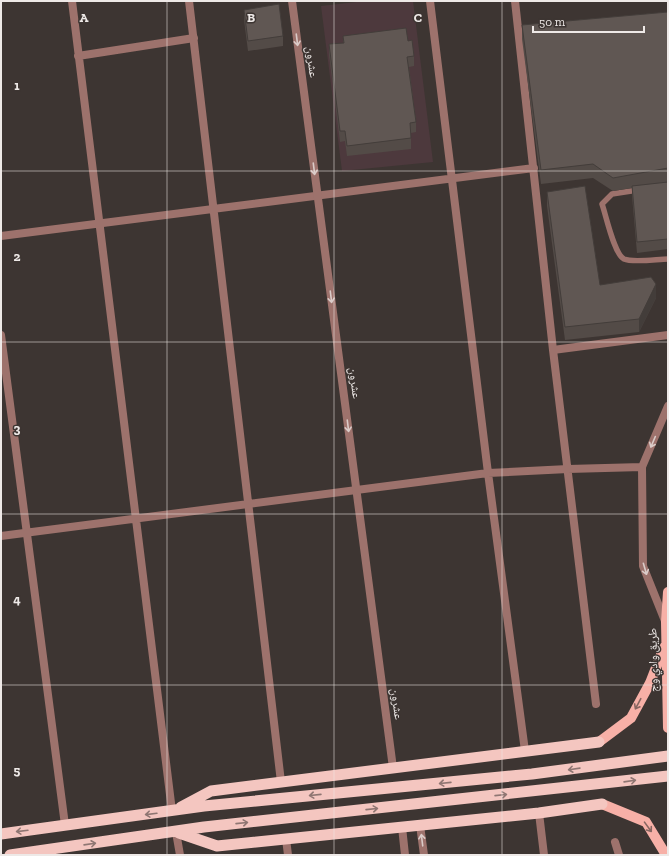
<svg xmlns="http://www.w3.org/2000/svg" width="669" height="856" font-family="'Zilla Slab','Noto Naskh Arabic',serif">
<rect width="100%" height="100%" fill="#3d3532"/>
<!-- education -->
<path fill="#4d393d" d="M365,1H413L433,162L342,171L321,6Z"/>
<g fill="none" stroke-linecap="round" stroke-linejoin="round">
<!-- service -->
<path stroke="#9d726c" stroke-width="5.5" d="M638,190L612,194L602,204C606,215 614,254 624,259C633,263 658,259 668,259"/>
<!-- minor -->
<path stroke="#9d726c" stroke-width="8" d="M72,1L172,811
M189,1L281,782
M430,1L488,473L525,751
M515,1L553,350L596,704
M78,56L194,38
M1,236L534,168
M1,335L65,825
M553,350L668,335
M1,536L488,473L568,469L642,467
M665,621L643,566L642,467L668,406
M539,813L544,855
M176,832L180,855
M286,839L288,855
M615,842L619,855"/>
<!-- tertiary -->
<path stroke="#9d726c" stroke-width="8" d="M292,1L393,768
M420,825L424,855
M402,827L405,855"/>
<!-- primary -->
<path stroke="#f7b0a7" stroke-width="10" d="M668,592L666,622L668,728
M599,742L631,718L650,683L664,647
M602,804L646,822L666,855"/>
<!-- trunk -->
<path stroke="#f4c6c0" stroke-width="11" d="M181,807L211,791L599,742
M179,833L217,846L539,813L602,804
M1,834L204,806L532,774L668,756
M10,855L204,827L668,776"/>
</g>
<!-- wall -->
<path fill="#534b47" d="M244,10L283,36V46L248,51L244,20Z
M668,12V182L664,183L668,182V249L637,253L632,196V188L613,191L593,178L541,184L522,39V25Z
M343,36L408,41L414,56V66L409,67L416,122V132L411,133V149L347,156L345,141L340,142L329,55V44L343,43Z
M547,192L600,285L656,298L639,332L565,340L547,206Z"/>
<!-- shaded-wall -->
<path fill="#433d3a" d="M656,284V298L639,332V319Z"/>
<!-- building -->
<path fill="#605753" stroke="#433d3a" d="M279,4L283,36L248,41L244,10Z
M668,12V168L613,178L593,164L541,170L522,25Z
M406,28L408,41L412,40L414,56L407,57L416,122L410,123L411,138L347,146L345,131H340L329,44L344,43L343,36Z
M668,182V239L637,242L632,186Z
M585,186L600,285L651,277L656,284L639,319L565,327L547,192Z"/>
<!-- one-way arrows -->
<defs><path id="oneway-shaft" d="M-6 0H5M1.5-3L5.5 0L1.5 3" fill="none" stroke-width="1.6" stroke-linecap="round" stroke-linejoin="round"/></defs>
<g stroke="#dacbc8">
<use href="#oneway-shaft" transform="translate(297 40) rotate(83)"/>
<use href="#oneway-shaft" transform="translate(314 169) rotate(83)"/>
<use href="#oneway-shaft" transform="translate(331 297) rotate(83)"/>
<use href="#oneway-shaft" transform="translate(348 426) rotate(83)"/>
<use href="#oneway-shaft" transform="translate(653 442) rotate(113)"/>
<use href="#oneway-shaft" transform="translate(645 569) rotate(74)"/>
<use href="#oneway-shaft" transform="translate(422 840) rotate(-97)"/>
</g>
<g stroke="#876661">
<use href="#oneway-shaft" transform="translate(638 704) rotate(118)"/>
<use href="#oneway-shaft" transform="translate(648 827) rotate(54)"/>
</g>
<g stroke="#8f7672">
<use href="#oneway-shaft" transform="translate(574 769) rotate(172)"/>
<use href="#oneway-shaft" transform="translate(630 781) rotate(-8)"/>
<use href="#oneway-shaft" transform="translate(445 783) rotate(174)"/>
<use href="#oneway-shaft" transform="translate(315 795) rotate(174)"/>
<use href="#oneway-shaft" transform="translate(501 795) rotate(-6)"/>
<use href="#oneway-shaft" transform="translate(372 809) rotate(-6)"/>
<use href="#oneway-shaft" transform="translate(151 814) rotate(173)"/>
<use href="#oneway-shaft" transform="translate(242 823) rotate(-6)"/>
<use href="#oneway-shaft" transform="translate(22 831) rotate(173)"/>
<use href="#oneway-shaft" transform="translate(90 844) rotate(-8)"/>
</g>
<!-- grid -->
<path fill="none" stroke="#eee9e7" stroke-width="1" stroke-opacity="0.55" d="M167,1V855M334,1V855M502,1V855M1,171H668M1,342H668M1,514H668M1,685H668"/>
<g text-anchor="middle" stroke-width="3" stroke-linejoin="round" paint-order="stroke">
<!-- street labels -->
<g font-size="12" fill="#eee9e7" stroke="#3d3532">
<text transform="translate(312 62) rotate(83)" y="4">عشرون</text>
<text transform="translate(355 383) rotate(83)" y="4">عشرون</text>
<text transform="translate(653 660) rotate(-91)" y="4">طريق وادي وج</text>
<text transform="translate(397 704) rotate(83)" y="4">عشرون</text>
</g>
</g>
<g font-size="13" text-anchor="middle" font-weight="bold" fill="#eee9e7" stroke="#3d3532" stroke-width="3" stroke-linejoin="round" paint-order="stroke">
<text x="84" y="22">A</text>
<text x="251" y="22">B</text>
<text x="418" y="22">C</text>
<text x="17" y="90">1</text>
<text x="17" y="261">2</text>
<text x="17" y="433">3</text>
<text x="17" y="604">4</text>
<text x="17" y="775">5</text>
</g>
<!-- border -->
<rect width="669" height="856" fill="none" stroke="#eee9e7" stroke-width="4"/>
<!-- scale -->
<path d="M533 26v6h111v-6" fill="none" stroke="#eee9e7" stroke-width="2"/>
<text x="539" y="26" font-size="12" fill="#eee9e7" stroke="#3d3532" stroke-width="3" paint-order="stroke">50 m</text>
</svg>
